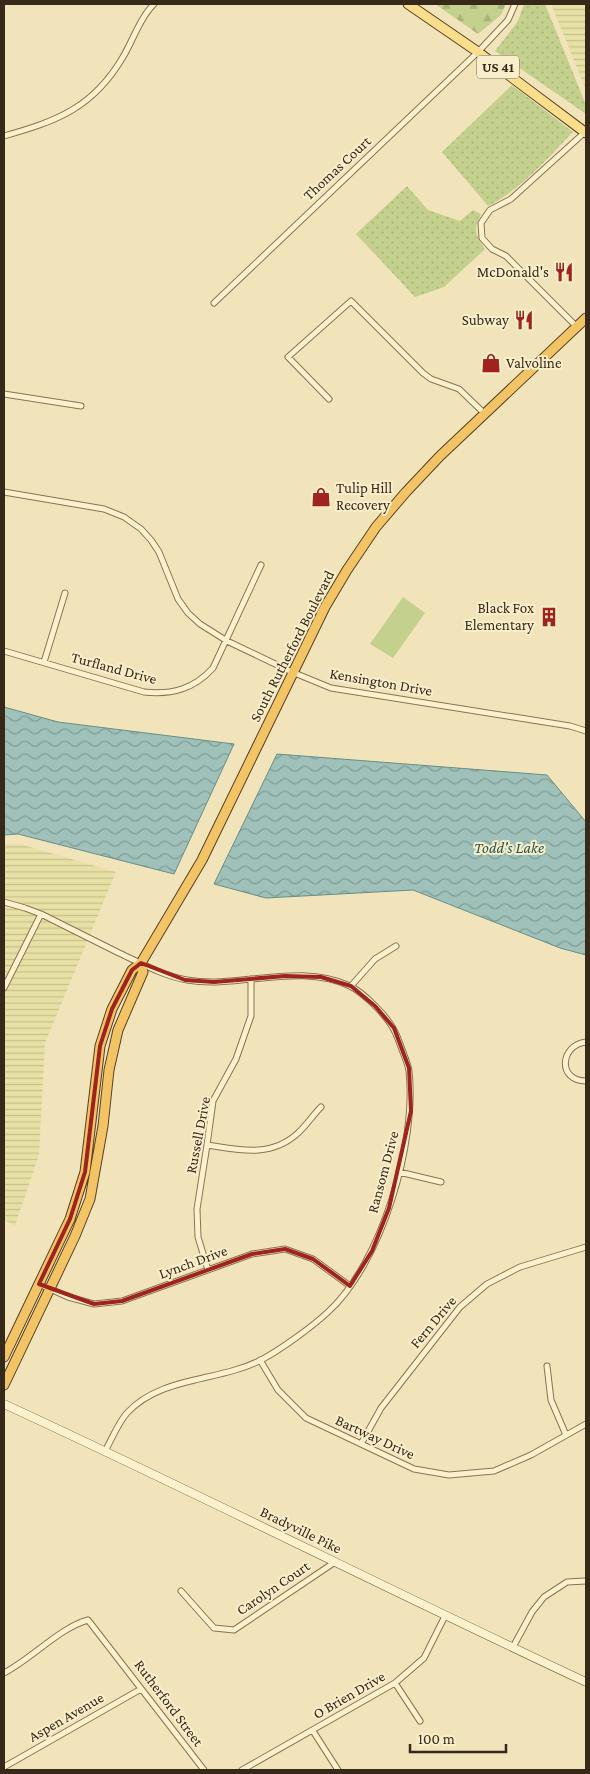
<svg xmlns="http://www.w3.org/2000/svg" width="590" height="1774" font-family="'Crimson Pro',serif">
<defs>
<pattern id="farmland-rules" width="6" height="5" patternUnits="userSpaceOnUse" patternTransform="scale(1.25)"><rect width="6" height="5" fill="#e8e1a6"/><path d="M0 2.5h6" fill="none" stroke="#c8c18e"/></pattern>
<pattern id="green-dots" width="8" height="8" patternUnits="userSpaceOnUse" patternTransform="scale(1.25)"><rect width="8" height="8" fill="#c4d08d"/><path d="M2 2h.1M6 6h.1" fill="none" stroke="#a9b379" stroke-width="1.8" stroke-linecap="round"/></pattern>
<pattern id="forest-firs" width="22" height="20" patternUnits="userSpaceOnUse" patternTransform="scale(1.25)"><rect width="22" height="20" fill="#c4d08d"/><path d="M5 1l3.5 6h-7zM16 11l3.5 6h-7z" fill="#a9b379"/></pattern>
<pattern id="water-waves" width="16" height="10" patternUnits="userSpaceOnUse" patternTransform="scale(1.25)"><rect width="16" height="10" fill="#9fc1b9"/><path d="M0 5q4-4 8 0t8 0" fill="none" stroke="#829d96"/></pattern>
</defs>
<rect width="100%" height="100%" fill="#f2e4ba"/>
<!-- farmland -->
<path fill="url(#farmland-rules)" d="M551,4H586V90Z
M4,844H20L116,872L45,1043L39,1155L15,1226L4,1220Z"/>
<!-- green -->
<path fill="url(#green-dots)" d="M524,4H545L586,105V114L495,51L518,21Z
M512,85L573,132C548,158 519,191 488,206L442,152Z
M407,186L428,210L460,221L473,210L481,214C473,230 475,234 485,249L444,287L415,297L356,234Z"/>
<!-- forest -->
<path fill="url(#forest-firs)" d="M435,4H506L501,15L478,34Z"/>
<!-- pitch -->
<path fill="#c4d08d" d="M403,597L425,613L393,658L370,644Z"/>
<!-- water -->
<path fill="url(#water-waves)" stroke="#668f87" d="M4,707L58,722L234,744L174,874L18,834L4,835Z
M277,754L547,775L586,822V955L560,948L413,890L266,898L214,884Z"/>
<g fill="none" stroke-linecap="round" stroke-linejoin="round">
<defs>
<path id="minor" d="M4,136C57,121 93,108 123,57C133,40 140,18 154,4
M214,303L478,52L508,20L515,4
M577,327L506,256L492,249L482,238L481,223L490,210L511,199L585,132
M4,394L81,406
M329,399L288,357L351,301L423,373L431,379L459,389L485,414
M4,492L104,509L124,517L141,529L151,540L159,552L178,599L188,613L200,624L227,641L292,672L331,688L570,726L586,731
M4,651L144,692C172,695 194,689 213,668L261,565
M44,662L65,593
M4,902L25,908L41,914L4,988
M41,914C67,927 93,940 119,953C141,963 163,976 187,980C240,989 298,962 350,986C364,993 387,1016 394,1030C398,1037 400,1045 403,1052C405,1058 408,1064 409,1071C417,1142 382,1263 328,1312C312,1327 280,1350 261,1360C218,1382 161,1376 127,1413C118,1423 112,1439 105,1451
M351,986L375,959L396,946
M586,1042C560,1045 557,1081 586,1081
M207,1145C239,1150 271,1158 298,1133C306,1126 313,1115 321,1107
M399,1172L441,1182
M208,1270L198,1237L197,1209L207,1145L213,1101L236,1059L251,1016V979
M39,1284L68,1297L94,1304L122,1301L252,1254L285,1249L313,1259L350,1286
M260,1360L278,1390L306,1418L414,1469L449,1475L494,1471L531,1455L586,1424
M547,1366L551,1400L566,1435
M361,1444L381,1408L460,1307L487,1284L520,1267L586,1247
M181,1591L214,1628L234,1630L335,1562
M513,1647L532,1612L544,1597L567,1582L586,1581
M4,1673C31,1659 61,1627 88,1620L204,1770
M395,1683L420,1721
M313,1731L338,1770
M4,1767L141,1689
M242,1770L395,1683L424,1658L445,1616"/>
<path id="secondary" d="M4,1404C199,1494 391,1591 586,1682"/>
<path id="primary" d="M408,4L478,52L586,133"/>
<path id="trunk" d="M4,1357L70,1219L85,1172L100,1046L112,1009L132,970L141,963L202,860L325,607L347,570L376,527L406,492L440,456L586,318
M4,1385L75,1236L90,1199L103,1126L109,1070L118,1030L143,972L141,963"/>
</defs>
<!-- minor casing -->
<use href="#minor" stroke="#897353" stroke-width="7"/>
<!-- secondary casing -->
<use href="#secondary" stroke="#6b5436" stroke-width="9"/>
<!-- primary casing -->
<use href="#primary" stroke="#564028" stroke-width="11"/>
<!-- trunk casing -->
<use href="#trunk" stroke="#564028" stroke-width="11"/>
<!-- minor -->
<use href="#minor" stroke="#fcf1cd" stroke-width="5"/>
<!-- secondary -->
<use href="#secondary" stroke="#fcf1cd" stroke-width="8"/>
<!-- primary -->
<use href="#primary" stroke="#fade8c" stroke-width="9"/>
<!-- trunk -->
<use href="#trunk" stroke="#f2c466" stroke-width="9"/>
</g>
<!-- marked area -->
<path fill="none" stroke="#9e241d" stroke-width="4" stroke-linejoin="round" d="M141,963L185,980L214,982L285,976L321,977L351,986L375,1006L394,1028L409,1068L411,1111L389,1208L372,1251L350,1286L313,1259L285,1249L252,1254L122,1301L94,1304L39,1284L70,1219L85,1172L100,1046L112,1009L132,970Z"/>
<!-- icons -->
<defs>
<symbol id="restaurant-bare" viewBox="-9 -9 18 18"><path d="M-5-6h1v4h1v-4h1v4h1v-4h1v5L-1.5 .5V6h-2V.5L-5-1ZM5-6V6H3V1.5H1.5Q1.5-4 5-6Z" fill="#9e241d" stroke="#f8eeca" stroke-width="2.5" paint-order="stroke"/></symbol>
<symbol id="shop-bare" viewBox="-9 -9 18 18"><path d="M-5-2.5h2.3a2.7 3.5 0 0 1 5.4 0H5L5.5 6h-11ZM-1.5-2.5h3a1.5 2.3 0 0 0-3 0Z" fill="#9e241d" stroke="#f8eeca" stroke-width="2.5" paint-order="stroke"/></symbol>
<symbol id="building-bare" viewBox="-9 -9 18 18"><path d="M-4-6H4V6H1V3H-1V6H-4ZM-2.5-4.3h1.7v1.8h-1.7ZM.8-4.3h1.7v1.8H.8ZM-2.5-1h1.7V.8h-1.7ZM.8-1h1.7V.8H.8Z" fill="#9e241d" stroke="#f8eeca" stroke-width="2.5" paint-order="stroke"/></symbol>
</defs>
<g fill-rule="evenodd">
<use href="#restaurant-bare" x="550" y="258" width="28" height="28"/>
<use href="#restaurant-bare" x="510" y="306" width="28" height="28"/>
<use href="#shop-bare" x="477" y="349" width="28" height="28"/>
<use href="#shop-bare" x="307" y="483" width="28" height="28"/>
<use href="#building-bare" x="535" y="603" width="28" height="28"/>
</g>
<g text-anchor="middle" stroke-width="4" stroke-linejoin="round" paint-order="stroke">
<!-- shield labels -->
<rect fill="#f8eeca" stroke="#71644e" stroke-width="1" x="477" y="55.5" width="42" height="23" rx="4"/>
<g font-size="14" font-weight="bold" fill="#372919">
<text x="498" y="72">US 41</text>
</g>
<!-- street labels -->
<g font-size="15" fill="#372919" stroke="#f8eeca">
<text transform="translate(337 168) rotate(-43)" y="5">Thomas Court</text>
<text transform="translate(292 646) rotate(-63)" y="5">South Rutherford Boulevard</text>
<text transform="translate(114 668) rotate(15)" y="5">Turfland Drive</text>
<text transform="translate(381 682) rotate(10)" y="5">Kensington Drive</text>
<text transform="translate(198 1135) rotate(-79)" y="5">Russell Drive</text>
<text transform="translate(383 1172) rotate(-75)" y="5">Ransom Drive</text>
<text transform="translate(193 1262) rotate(-20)" y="5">Lynch Drive</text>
<text transform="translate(433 1322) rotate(-50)" y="5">Fern Drive</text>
<text transform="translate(375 1437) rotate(25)" y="5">Bartway Drive</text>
<text transform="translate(301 1530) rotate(26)" y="5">Bradyville Pike</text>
<text transform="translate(273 1588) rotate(-34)" y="5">Carolyn Court</text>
<text transform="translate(349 1695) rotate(-30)" y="5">O Brien Drive</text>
<text transform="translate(169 1703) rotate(53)" y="5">Rutherford Street</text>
<text transform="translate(66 1717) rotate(-30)" y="5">Aspen Avenue</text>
</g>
<!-- poi labels -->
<g font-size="15" fill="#372919" stroke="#f8eeca" text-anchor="end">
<text x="549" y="277">McDonald's</text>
<text x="509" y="325">Subway</text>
<text x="506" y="368" text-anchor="start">Valvoline</text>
<text x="336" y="493" text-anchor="start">Tulip Hill<tspan x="336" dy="17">Recovery</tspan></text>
<text x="534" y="613">Black Fox<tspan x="534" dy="17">Elementary</tspan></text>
</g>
<!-- water labels -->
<g font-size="16" font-style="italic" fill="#275858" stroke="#f8eeca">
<text x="509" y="853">Todd's Lake</text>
</g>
</g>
<!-- border -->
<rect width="590" height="1774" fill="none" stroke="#372919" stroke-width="10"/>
<!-- scale -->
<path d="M410 1744v8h96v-8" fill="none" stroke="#372919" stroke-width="2.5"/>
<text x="418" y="1744" font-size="15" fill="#372919" stroke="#f8eeca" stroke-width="4" paint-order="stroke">100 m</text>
</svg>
